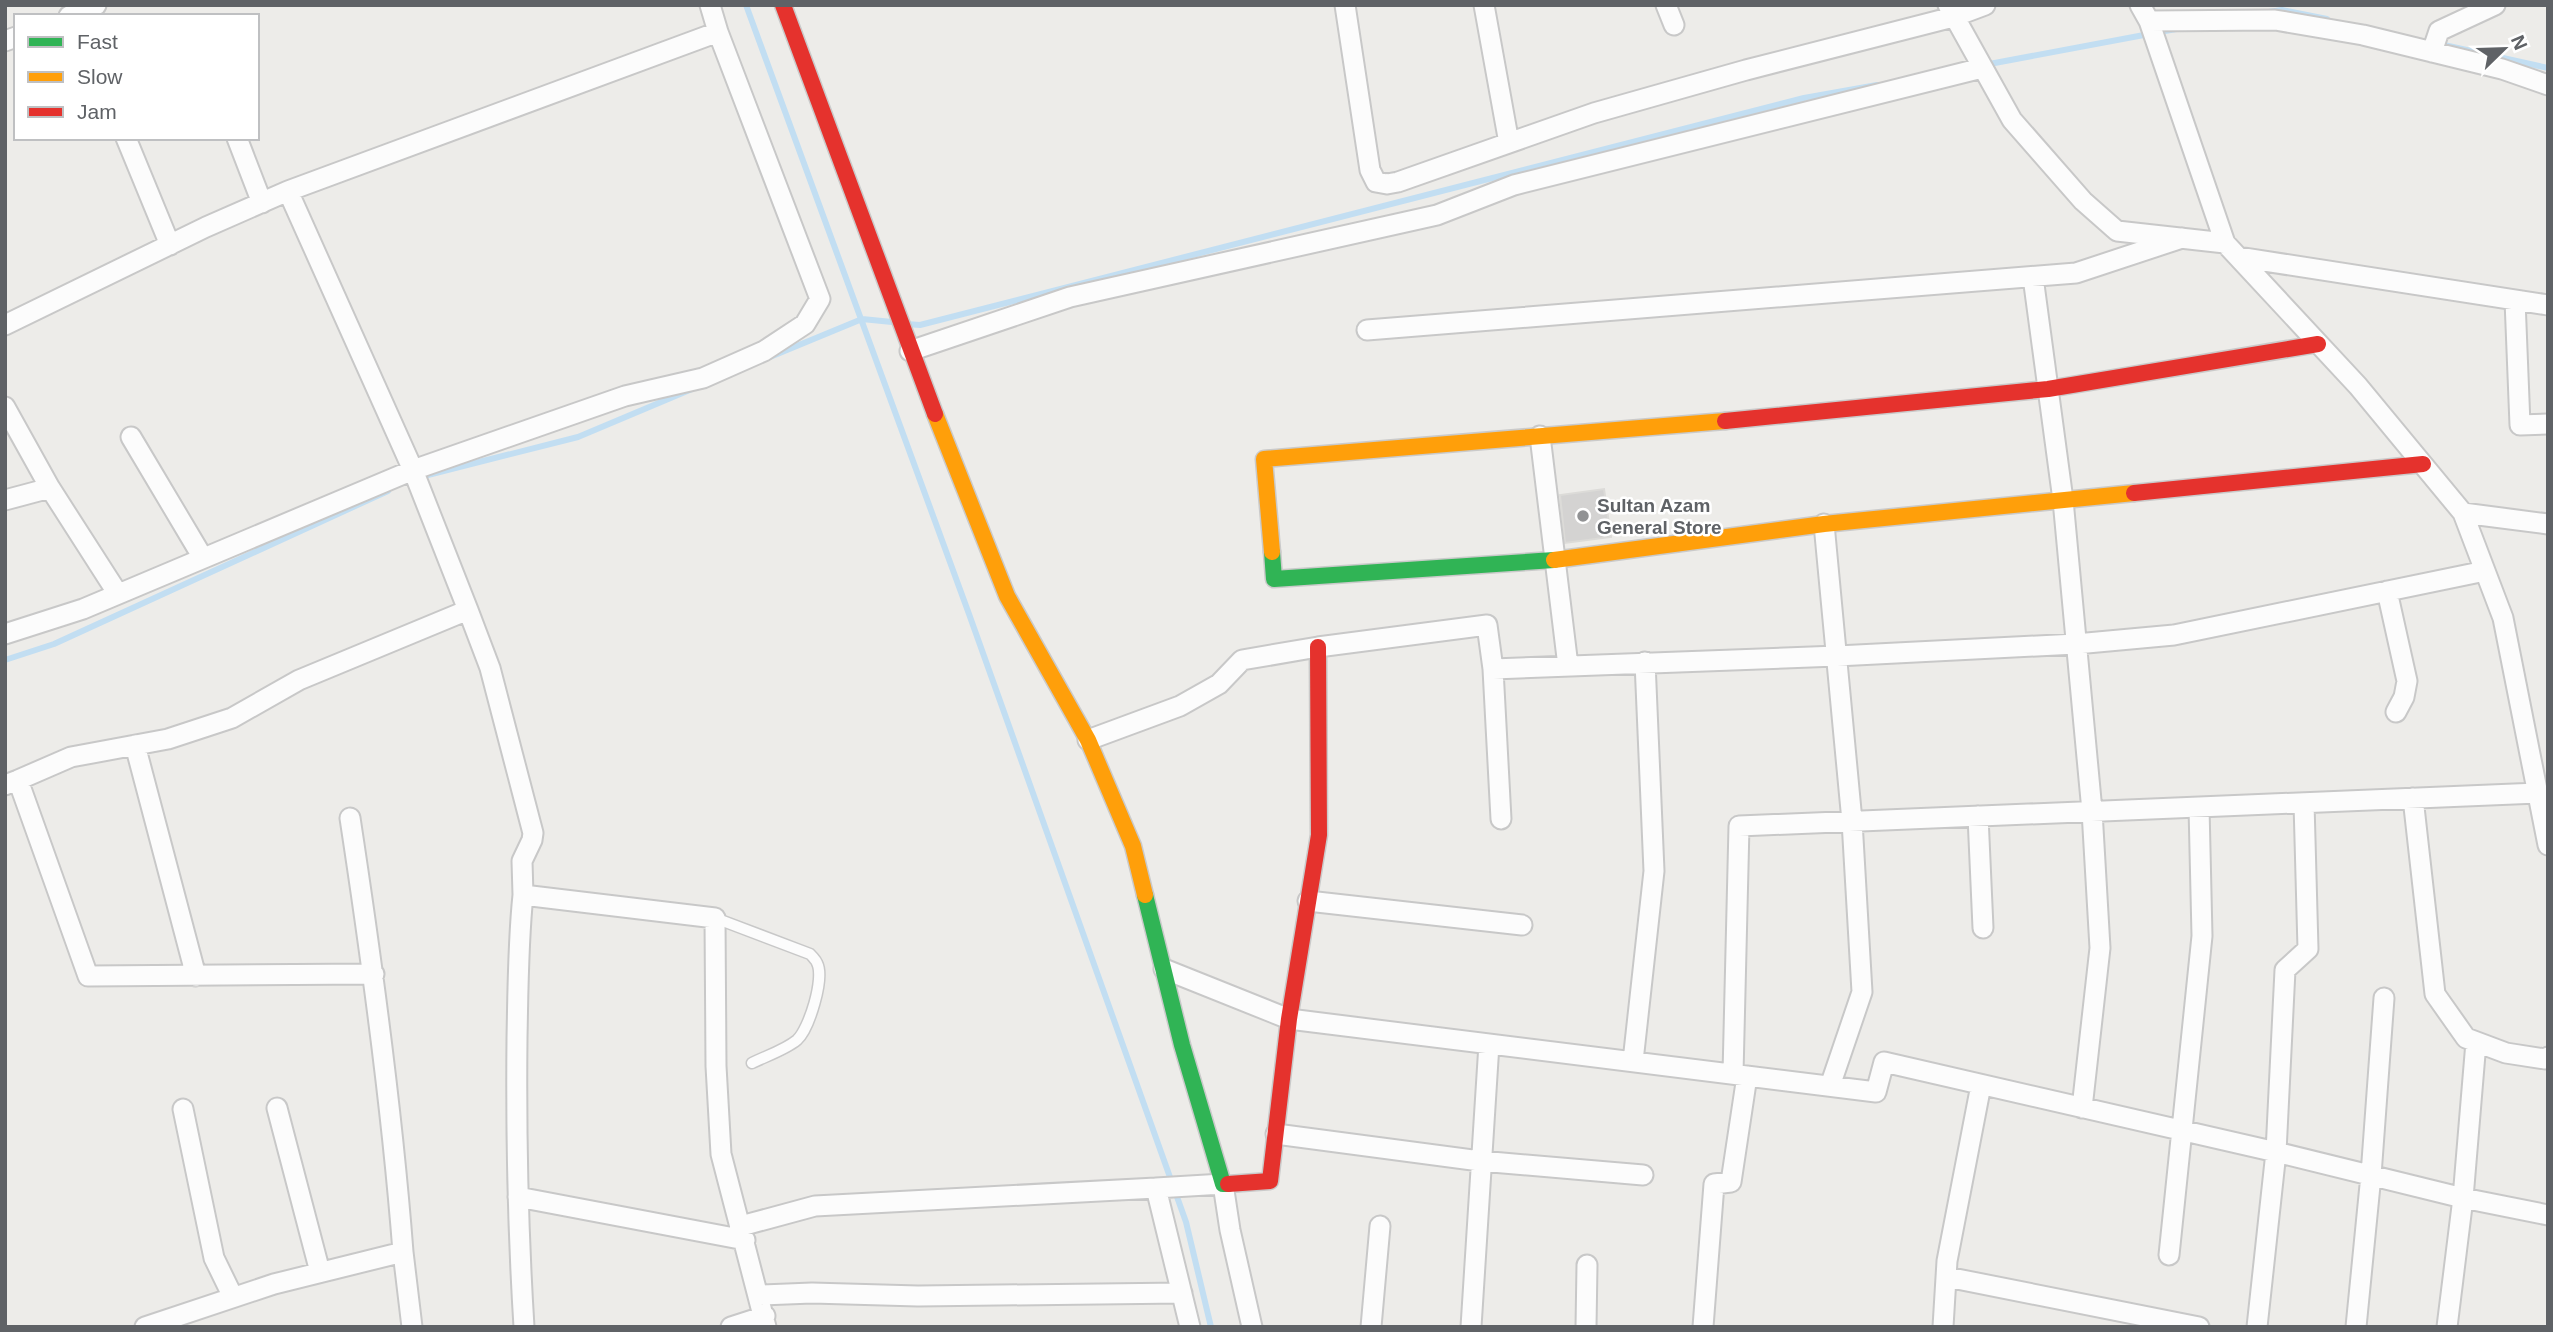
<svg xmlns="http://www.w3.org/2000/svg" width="2553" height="1332" font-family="Helvetica,sans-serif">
<rect width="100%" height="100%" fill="#edece9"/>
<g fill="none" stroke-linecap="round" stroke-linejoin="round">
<!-- stream -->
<path stroke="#c2def2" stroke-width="6" d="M746,5L969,614L1186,1222L1211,1327
M2269,12L2282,10L2327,19
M2444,45L2548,68
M1984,65L2176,29
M906,324L920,325L1804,98L1877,85
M770,357L862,319L892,322
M420,477L578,437L692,389
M5,660L54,644L388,491"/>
</g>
<!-- building -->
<path fill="#d4d3d2" stroke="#dcdbd8" stroke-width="2" d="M1604,489L1611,537L1565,543L1560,495Z"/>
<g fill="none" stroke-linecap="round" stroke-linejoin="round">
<defs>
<path id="lane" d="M715,918L810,954C811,955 817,961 817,963C825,978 809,1029 797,1040C785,1050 766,1056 752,1063"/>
<path id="street" d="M1345,5L1370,170L1376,182L1387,184L1398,182L1594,113L1746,70L1953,17L1985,5
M1484,5L1509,143
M1666,5L1674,25
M1948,5L2012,120L2083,201L2117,231L2225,243
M2140,5L2149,21L2225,243L2358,386L2463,513L2503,618L2548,845
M69,16L96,5
M2149,21L2275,20L2363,35L2502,69L2548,85
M718,32L288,191L413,470L468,610L490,668L533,833L532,840L522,861L523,895L715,918L716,1066L721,1154L766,1327
M5,41L16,37
M2432,52L2439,31L2495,5
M126,138L170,245
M237,138L262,203
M2238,257L2548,305
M2033,277L2063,500L2092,811L2100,948L2082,1108
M2515,300L2520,425L2548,424
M5,325L206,227L288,191
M1367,330L2076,273L2182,238
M910,351L1070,297L1437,215L1514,185L1982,68
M5,407L50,488L118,594
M1540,436L1568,666
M131,437L203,558
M5,500L50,488
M2463,513L2548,524
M1824,524L1852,821L1862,992L1830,1086
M2387,591L2407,681L2404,697L2396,712
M5,634L83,609L413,470L625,396L703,378L764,351L805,324L820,299L718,32L710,5
M1493,669L1501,819
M1088,740L1180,706L1219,684L1242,660L1318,647L1487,625L1493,669L1837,656L2076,644L2174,635L2485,571
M135,745L196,976
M18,780L71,757L168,739L232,718L299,680L468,610
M5,785L18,780L88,976L374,974
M2413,798L2435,994L2466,1038L2506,1053L2545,1059L2548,1057
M1978,816L1983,928
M350,818C372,962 392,1107 403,1252
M523,895C518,942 518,990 517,1038C516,1135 518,1231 524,1327
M1308,901L1522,925
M1164,969L1289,1019L1876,1092L1884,1062L2276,1152L2463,1198L2548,1215
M1633,1061L1654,871L1645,662
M1733,1074L1739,826L2538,793
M277,1108L320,1272
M183,1109L214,1258L233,1297
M1276,1134L1480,1161L1643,1175
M518,1197L745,1240
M741,1226L815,1206L1156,1188
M2169,1255L2202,936L2199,807
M1947,1277L2199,1327
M760,1295L812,1293L918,1296L1182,1293
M145,1327L274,1284L403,1252L412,1327
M731,1327L765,1316
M1190,1327L1156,1188L1223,1184L1230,1230L1252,1327
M1371,1327L1380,1226
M1471,1327L1489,1044
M1586,1327L1587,1265
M1703,1327L1714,1184L1731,1182L1747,1076
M1943,1327L1947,1261L1981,1085
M2257,1327L2276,1152L2285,970L2308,949L2304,803
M2356,1327L2371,1175L2384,998
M2447,1327L2463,1198L2476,1042"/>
<path id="fast" d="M1272,552L1274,579L1554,560
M1145,895L1182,1045L1223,1184H1228"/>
<path id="slow" d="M935,414L1007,596L1088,740L1133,846L1145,895
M1272,552L1264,459L1725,421
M1554,560L1824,524L2134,493"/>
<path id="jam" d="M783,5L935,414
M1725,421L2048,389L2318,344
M2134,493L2423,464
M1228,1184L1270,1181L1289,1019L1319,835L1318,647"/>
</defs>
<!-- lane casing -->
<use href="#lane" stroke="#c8c8c8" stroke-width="13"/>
<!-- street casing -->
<use href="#street" stroke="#c8c8c8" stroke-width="23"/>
<!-- fast casing -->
<use href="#fast" stroke="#cacaca" stroke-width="19"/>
<!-- slow casing -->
<use href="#slow" stroke="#cacaca" stroke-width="19"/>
<!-- jam casing -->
<use href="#jam" stroke="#cacaca" stroke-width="19"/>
<!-- lane -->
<use href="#lane" stroke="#fcfcfc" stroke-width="10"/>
<!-- street -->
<use href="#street" stroke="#fcfcfc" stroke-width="19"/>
<!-- fast -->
<use href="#fast" stroke="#30b455" stroke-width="16"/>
<!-- slow -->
<use href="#slow" stroke="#ff9f0a" stroke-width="16"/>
<!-- jam -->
<use href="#jam" stroke="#e5322d" stroke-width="16"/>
</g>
<!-- markers -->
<circle fill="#919294" stroke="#fff" stroke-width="2.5" cx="1583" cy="516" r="7"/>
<g text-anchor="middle" stroke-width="5" stroke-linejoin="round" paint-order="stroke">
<!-- poi labels -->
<g font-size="19" font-weight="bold" fill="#5f6266" stroke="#fff" text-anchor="start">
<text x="1597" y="512">Sultan Azam<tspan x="1597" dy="22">General Store</tspan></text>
</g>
</g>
<!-- border -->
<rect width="2553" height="1332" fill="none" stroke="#5f6266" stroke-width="14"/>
<!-- legend -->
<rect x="14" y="14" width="245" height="126" fill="#ffffff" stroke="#bfc0c2" stroke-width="2"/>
<rect x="28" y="37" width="35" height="10" fill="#30b455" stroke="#bfc0c2" stroke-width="2"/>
<text x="77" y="49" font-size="21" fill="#5f6266">Fast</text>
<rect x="28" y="72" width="35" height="10" fill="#ff9f0a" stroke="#bfc0c2" stroke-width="2"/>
<text x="77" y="84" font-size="21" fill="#5f6266">Slow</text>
<rect x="28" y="107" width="35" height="10" fill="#e5322d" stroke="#bfc0c2" stroke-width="2"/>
<text x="77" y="119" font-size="21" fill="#5f6266">Jam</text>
<!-- north arrow -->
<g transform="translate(2504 49) rotate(67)" stroke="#ffffff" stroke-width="5" paint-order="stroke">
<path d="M0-5L12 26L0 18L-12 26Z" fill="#5f6266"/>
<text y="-10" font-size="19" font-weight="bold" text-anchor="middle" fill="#5f6266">N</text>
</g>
</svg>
